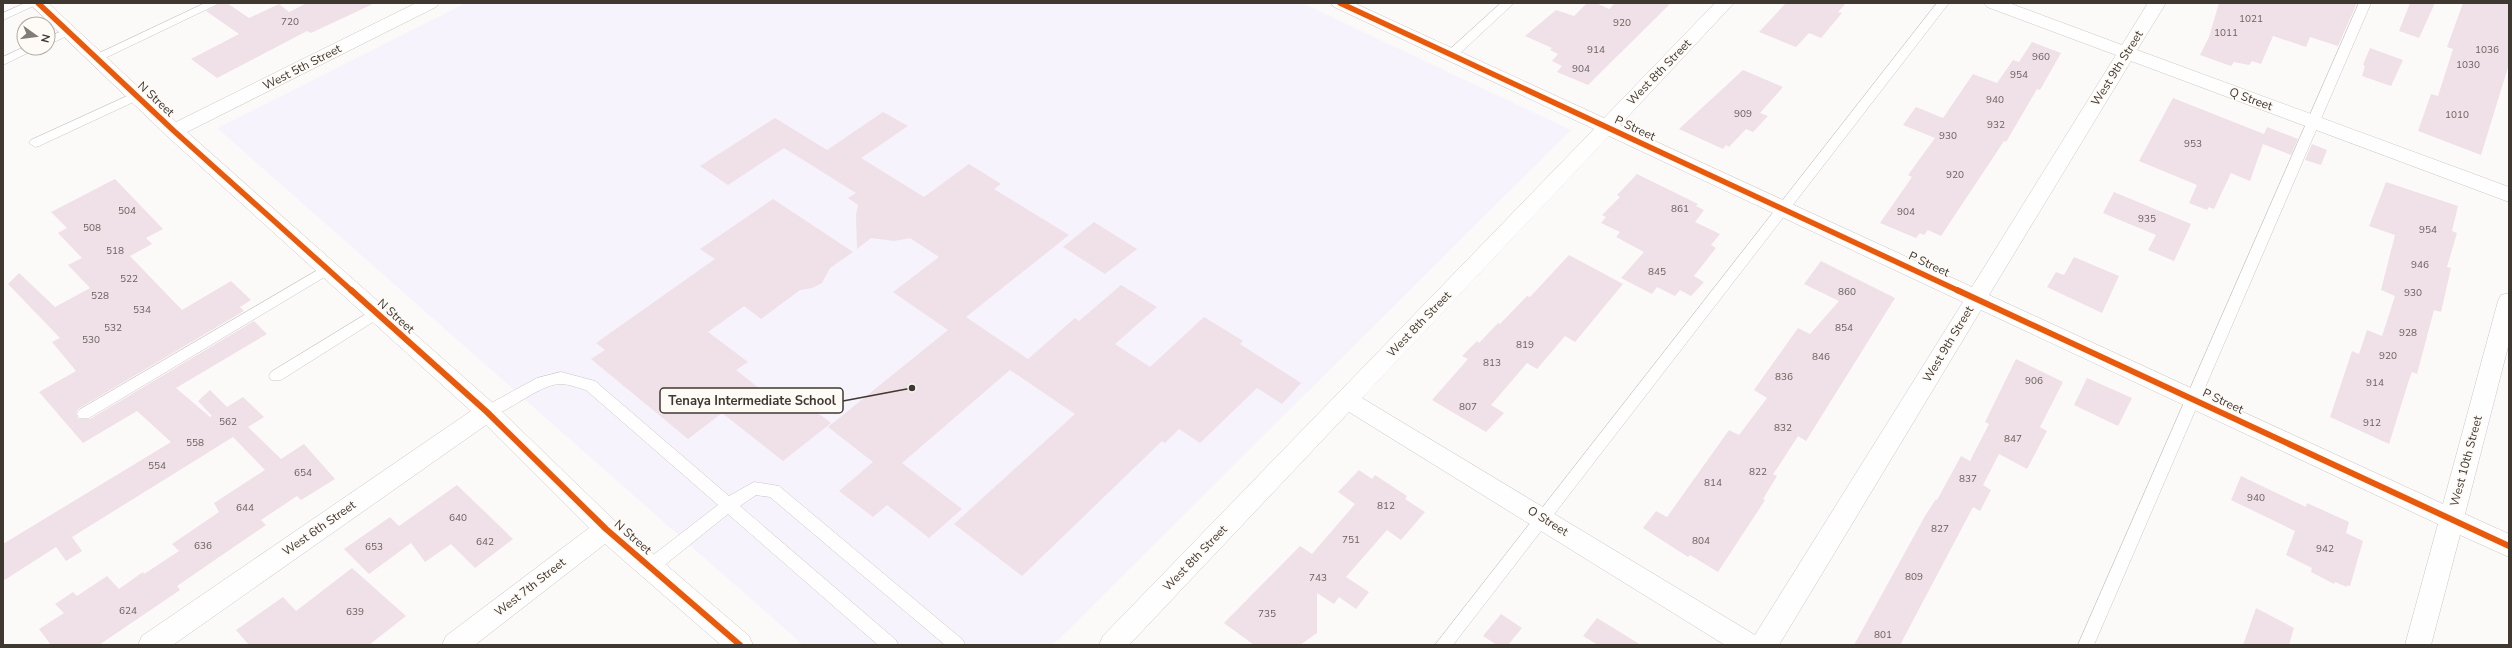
<svg xmlns="http://www.w3.org/2000/svg" width="2512" height="648" font-family="'Nunito Sans',sans-serif">
<rect width="100%" height="100%" fill="#fcfaf8"/>
<!-- education -->
<path fill="#f6f3fc" d="M466,3H1302L1571,130L1053,645H803L217,128Z"/>
<!-- building -->
<path fill="#f0e0e8" d="M221,3H227L249,18L279,4L289,12L307,3H375L311,33L307,31L217,78L191,59L239,34L206,11Z
M1587,3H1596L1609,9L1615,3H1671L1588,85L1557,72L1562,66L1552,61L1558,54L1550,50L1552,48L1525,36L1556,10L1574,16Z
M1786,3H1846L1838,12L1842,13L1821,38L1809,33L1796,47L1759,32Z
M2219,3H2357L2338,46L2310,37L2306,47L2273,36L2261,64L2252,61L2249,65L2234,62L2231,66L2200,55L2209,37Z
M2410,3H2435L2419,38L2399,31Z
M2463,3H2509V64L2481,155L2418,131L2431,94L2438,96L2453,49L2447,47Z
M2032,42L2061,53L2040,90L2037,89L2006,142L2004,141L1941,236L1928,230L1924,235L1920,233L1916,238L1880,223L1912,177L1908,175L1935,138L1903,125L1916,107L1943,118L1973,74L1997,83L2013,60L2019,62Z
M2370,48L2403,60L2391,86L2362,76L2365,66L2363,65Z
M1743,70L1783,87L1760,113L1768,116L1753,132L1746,129L1729,147L1726,145L1723,149L1679,129Z
M2173,98L2264,134L2267,127L2298,139L2291,155L2263,144L2250,181L2231,173L2214,209L2209,207L2207,210L2189,203L2197,185L2139,161Z
M883,112L908,126L861,158L924,197L969,164L1001,184L994,189L1069,235L966,317L1028,359L1075,318L1079,321L1121,285L1157,307L1115,344L1150,367L1204,317L1243,341L1240,344L1301,383L1282,404L1257,388L1200,443L1179,429L1165,443L1162,441L1022,576L954,524L1075,414L1010,370L902,463L962,509L929,538L887,505L873,517L839,491L873,462L828,427L948,330L893,292L939,257L910,238L894,241L871,238L857,249L856,215L858,205L848,198L856,193L784,148L728,185L700,166L775,118L827,150Z
M2312,144L2327,150L2321,165L2305,160Z
M1637,174L1698,204L1696,206L1704,210L1695,222L1720,234L1711,245L1716,248L1694,276L1704,282L1691,296L1680,290L1675,296L1657,287L1652,294L1621,278L1644,252L1616,237L1620,232L1601,223L1606,217L1602,215L1620,197L1617,195Z
M115,179L163,229L146,238L152,244L130,256L182,310L231,281L251,300L240,307L244,311L78,409L76,413L78,419H90L254,321L267,334L176,388L210,417L212,416L198,401L210,390L227,407L243,397L264,417L248,427L281,459L304,444L335,479L301,500L297,496L261,520L266,525L177,586L180,590L99,645H51L39,629L64,613L55,604L73,592L77,596L107,576L119,589L143,572L144,574L179,551L172,544L219,512L214,503L265,470L233,437L72,537L82,551L66,561L56,547L3,581V544L171,442L137,411L83,443L39,392L76,371L52,342L60,338L8,284L19,273L55,307L90,288L68,265L82,258L58,233L67,228L51,212Z
M2386,182L2458,206L2452,231L2457,233L2447,267L2451,268L2441,312L2434,310L2417,374L2412,372L2409,380L2389,444L2330,417L2352,351L2359,354L2367,330L2382,336L2395,296L2381,290L2395,235L2369,226Z
M2114,192L2191,224L2174,261L2148,250L2156,235L2103,213Z
M773,199L853,252L830,268L822,283L812,288L800,290L761,319L744,306L708,332L748,362L736,370L773,399L786,389L831,423L783,461L722,413L688,439L591,359L605,350L596,343L715,259L700,249Z
M1094,222L1137,249L1105,274L1063,247Z
M1569,255L1623,284L1575,342L1565,336L1537,369L1527,363L1491,405L1504,413L1486,432L1432,400L1468,359L1462,356L1477,341L1479,343L1498,323L1500,324L1527,296L1530,297Z
M2074,257L2119,276L2102,313L2047,287L2056,272L2064,275Z
M1821,261L1895,298L1806,441L1798,436L1778,467L1773,474L1777,476L1763,499L1765,500L1718,572L1690,555L1688,557L1643,528L1656,511L1667,517L1729,430L1739,435L1767,398L1754,390L1798,328L1810,334L1839,301L1804,284Z
M2016,359L2063,382L2040,427L2047,431L2027,469L1999,454L1983,485L1991,490L1980,511L1973,507L1900,645H1854L1925,516L1936,499L1937,500L1961,456L1970,461L1989,424L1985,422Z
M2087,378L2132,398L2118,426L2074,405Z
M1359,470L1372,479L1375,475L1407,496L1405,499L1425,512L1401,540L1387,530L1346,577L1369,592L1356,609L1339,597L1334,604L1317,593V633L1300,645H1254L1224,623L1300,546L1312,554L1355,504L1338,492Z
M2241,476L2306,507L2307,503L2349,522L2346,533L2363,541L2350,586L2347,585V587L2335,582L2334,584L2311,572L2312,568L2286,555L2295,531L2231,500Z
M457,485L513,539L475,568L451,544L425,562L411,543L369,574L344,549L390,517L399,526Z
M352,568L406,616L369,645H249L236,630L283,597L296,611Z
M2256,608L2294,628L2289,645H2243Z
M1501,614L1522,628L1508,645H1497L1483,636Z
M1597,618L1641,645H1598L1583,636Z"/>
<g fill="none" stroke-linecap="round" stroke-linejoin="round">
<defs>
<path id="lane" d="M25,3H40L3,20V13Z
M205,3H220L99,61L95,62L89,58Z
M1501,3H1514L1456,57H1448V51Z
M1937,3H1949L1453,645H1435Z
M2359,3H2371L2094,645H2078Z
M67,29L73,32L71,34L48,45V37Z
M24,47L38,48L3,65V57Z
M136,92L140,93L142,96L140,99L39,146L35,147L29,143L31,140Z
M328,264L335,269L333,272L89,418H79L77,414L79,410Z
M376,308L383,313L381,317L281,380H271L269,376L271,372Z
M561,372L595,381L729,496L754,482L779,486L963,640L965,645H945L770,497L756,495L740,506L896,640L898,645H878L728,514L656,572L650,574L644,572L642,567L644,562L718,505L586,390C578,388 569,384 561,384C538,383 499,422 482,416L480,412L482,408L537,378Z"/>
<path id="street" d="M29,3H48L176,122L416,3H439L436,7L187,132L495,405L615,521L749,636L753,645H721L605,544L475,645H442L446,636L589,528L486,425L173,645H138L142,636L471,411L167,136Z
M1331,3H1354L1604,118L1715,3H1734L1620,125L1972,287L2116,55L1987,7L1984,3H2009L2122,45L2148,3H2166L2137,50L2509,187V202L2131,61L1989,295L2443,504L2498,301L2501,295L2509,293V343L2465,514L2509,534V557L2460,535L2431,645H2405L2438,524L1981,310L1779,645H1725L1349,412L1129,645H1099L1103,636L1594,129L1334,7ZM1609,136L1963,302L1755,635L1362,398Z"/>
</defs>
<!-- lane casing -->
<use href="#lane" stroke="#cbc6c2" stroke-width="1"/>
<!-- street casing -->
<use href="#street" stroke="#cbc6c2" stroke-width="1"/>
<!-- lane -->
<use href="#lane" fill="#fffefe" fill-rule="evenodd"/>
<!-- street -->
<use href="#street" fill="#fffefe" fill-rule="evenodd"/>
<defs>
<path id="cycleway-far1" d="M38,3L174,131L352,291
M1340,3L1959,291"/>
<path id="cycleway" d="M351,290L487,412L606,529L740,645
M1957,290L2509,546"/>
</defs>
<!-- cycleway-far1 casing -->
<use href="#cycleway-far1" stroke="#fefaf6" stroke-width="8"/>
<!-- cycleway casing -->
<use href="#cycleway" stroke="#fefaf6" stroke-width="9"/>
<!-- cycleway-far1 -->
<use href="#cycleway-far1" stroke="#e8590c" stroke-width="5.5"/>
<!-- cycleway -->
<use href="#cycleway" stroke="#e8590c" stroke-width="6"/>
</g>
<g text-anchor="middle" stroke-width="3.5" stroke-linejoin="round" paint-order="stroke">
<!-- number labels -->
<g font-size="10" fill="#6b625f">
<text x="2251" y="22">1021</text>
<text x="290" y="25">720</text>
<text x="1622" y="26">920</text>
<text x="2226" y="36">1011</text>
<text x="1596" y="53">914</text>
<text x="2487" y="53">1036</text>
<text x="2041" y="60">960</text>
<text x="2468" y="68">1030</text>
<text x="1581" y="72">904</text>
<text x="2019" y="78">954</text>
<text x="1995" y="103">940</text>
<text x="1743" y="117">909</text>
<text x="2457" y="118">1010</text>
<text x="1996" y="128">932</text>
<text x="1948" y="139">930</text>
<text x="2193" y="147">953</text>
<text x="1955" y="178">920</text>
<text x="1680" y="212">861</text>
<text x="127" y="214">504</text>
<text x="1906" y="215">904</text>
<text x="2147" y="222">935</text>
<text x="92" y="231">508</text>
<text x="2428" y="233">954</text>
<text x="115" y="254">518</text>
<text x="2420" y="268">946</text>
<text x="1657" y="275">845</text>
<text x="129" y="282">522</text>
<text x="1847" y="295">860</text>
<text x="2413" y="296">930</text>
<text x="100" y="299">528</text>
<text x="142" y="313">534</text>
<text x="113" y="331">532</text>
<text x="1844" y="331">854</text>
<text x="2408" y="336">928</text>
<text x="91" y="343">530</text>
<text x="1525" y="348">819</text>
<text x="2388" y="359">920</text>
<text x="1821" y="360">846</text>
<text x="1492" y="366">813</text>
<text x="1784" y="380">836</text>
<text x="2034" y="384">906</text>
<text x="2375" y="386">914</text>
<text x="1468" y="410">807</text>
<text x="228" y="425">562</text>
<text x="2372" y="426">912</text>
<text x="1783" y="431">832</text>
<text x="2013" y="442">847</text>
<text x="195" y="446">558</text>
<text x="157" y="469">554</text>
<text x="1758" y="475">822</text>
<text x="303" y="476">654</text>
<text x="1968" y="482">837</text>
<text x="1713" y="486">814</text>
<text x="2256" y="501">940</text>
<text x="1386" y="509">812</text>
<text x="245" y="511">644</text>
<text x="458" y="521">640</text>
<text x="1940" y="532">827</text>
<text x="1351" y="543">751</text>
<text x="1701" y="544">804</text>
<text x="485" y="545">642</text>
<text x="203" y="549">636</text>
<text x="374" y="550">653</text>
<text x="2325" y="552">942</text>
<text x="1914" y="580">809</text>
<text x="1318" y="581">743</text>
<text x="128" y="614">624</text>
<text x="355" y="615">639</text>
<text x="1267" y="617">735</text>
<text x="1883" y="638">801</text>
</g>
<!-- street labels -->
<g font-size="12" fill="#3f3831" stroke="#fefaf6">
<text transform="translate(302 67) rotate(-27)" y="4">West 5th Street</text>
<text transform="translate(2117 68) rotate(-58)" y="4">West 9th Street</text>
<text transform="translate(1659 72) rotate(-46)" y="4">West 8th Street</text>
<text transform="translate(156 99) rotate(43)" y="4">N Street</text>
<text transform="translate(2251 99) rotate(20)" y="4">Q Street</text>
<text transform="translate(1635 128) rotate(25)" y="4">P Street</text>
<text transform="translate(1929 264) rotate(25)" y="4">P Street</text>
<text transform="translate(396 316) rotate(42)" y="4">N Street</text>
<text transform="translate(1419 324) rotate(-46)" y="4">West 8th Street</text>
<text transform="translate(1948 344) rotate(-59)" y="4">West 9th Street</text>
<text transform="translate(2223 401) rotate(25)" y="4">P Street</text>
<text transform="translate(2466 461) rotate(-75)" y="4">West 10th Street</text>
<text transform="translate(1548 521) rotate(32)" y="4">O Street</text>
<text transform="translate(319 528) rotate(-35)" y="4">West 6th Street</text>
<text transform="translate(633 537) rotate(41)" y="4">N Street</text>
<text transform="translate(1195 558) rotate(-46)" y="4">West 8th Street</text>
<text transform="translate(530 587) rotate(-38)" y="4">West 7th Street</text>
</g>
</g>
<!-- callouts -->
<path fill="none" stroke="#3f3831" stroke-width="1.5" d="M912 388L843 401"/>
<circle fill="#3f3831" stroke="#fefaf6" stroke-width="1.5" cx="912" cy="388" r="4"/>
<rect fill="#fefaf6" stroke="#3f3831" stroke-width="1.5" x="660" y="388" width="183" height="25" rx="4"/>
<g font-size="13" text-anchor="middle" font-weight="bold" fill="#3f3831">
<text x="752" y="405">Tenaya Intermediate School</text>
</g>
<!-- border -->
<rect width="2512" height="648" fill="none" stroke="#3f3831" stroke-width="8"/>
<!-- north arrow -->
<g transform="translate(36 36) rotate(104)"><circle r="19" fill="#fefaf6" stroke="#b2aca7"/>
<path d="M0-3L7 15L0 10L-7 15Z" fill="#817c77"/>
<text y="-6" font-size="11" font-weight="bold" text-anchor="middle" fill="#3f3831">N</text>
</g>
</svg>
